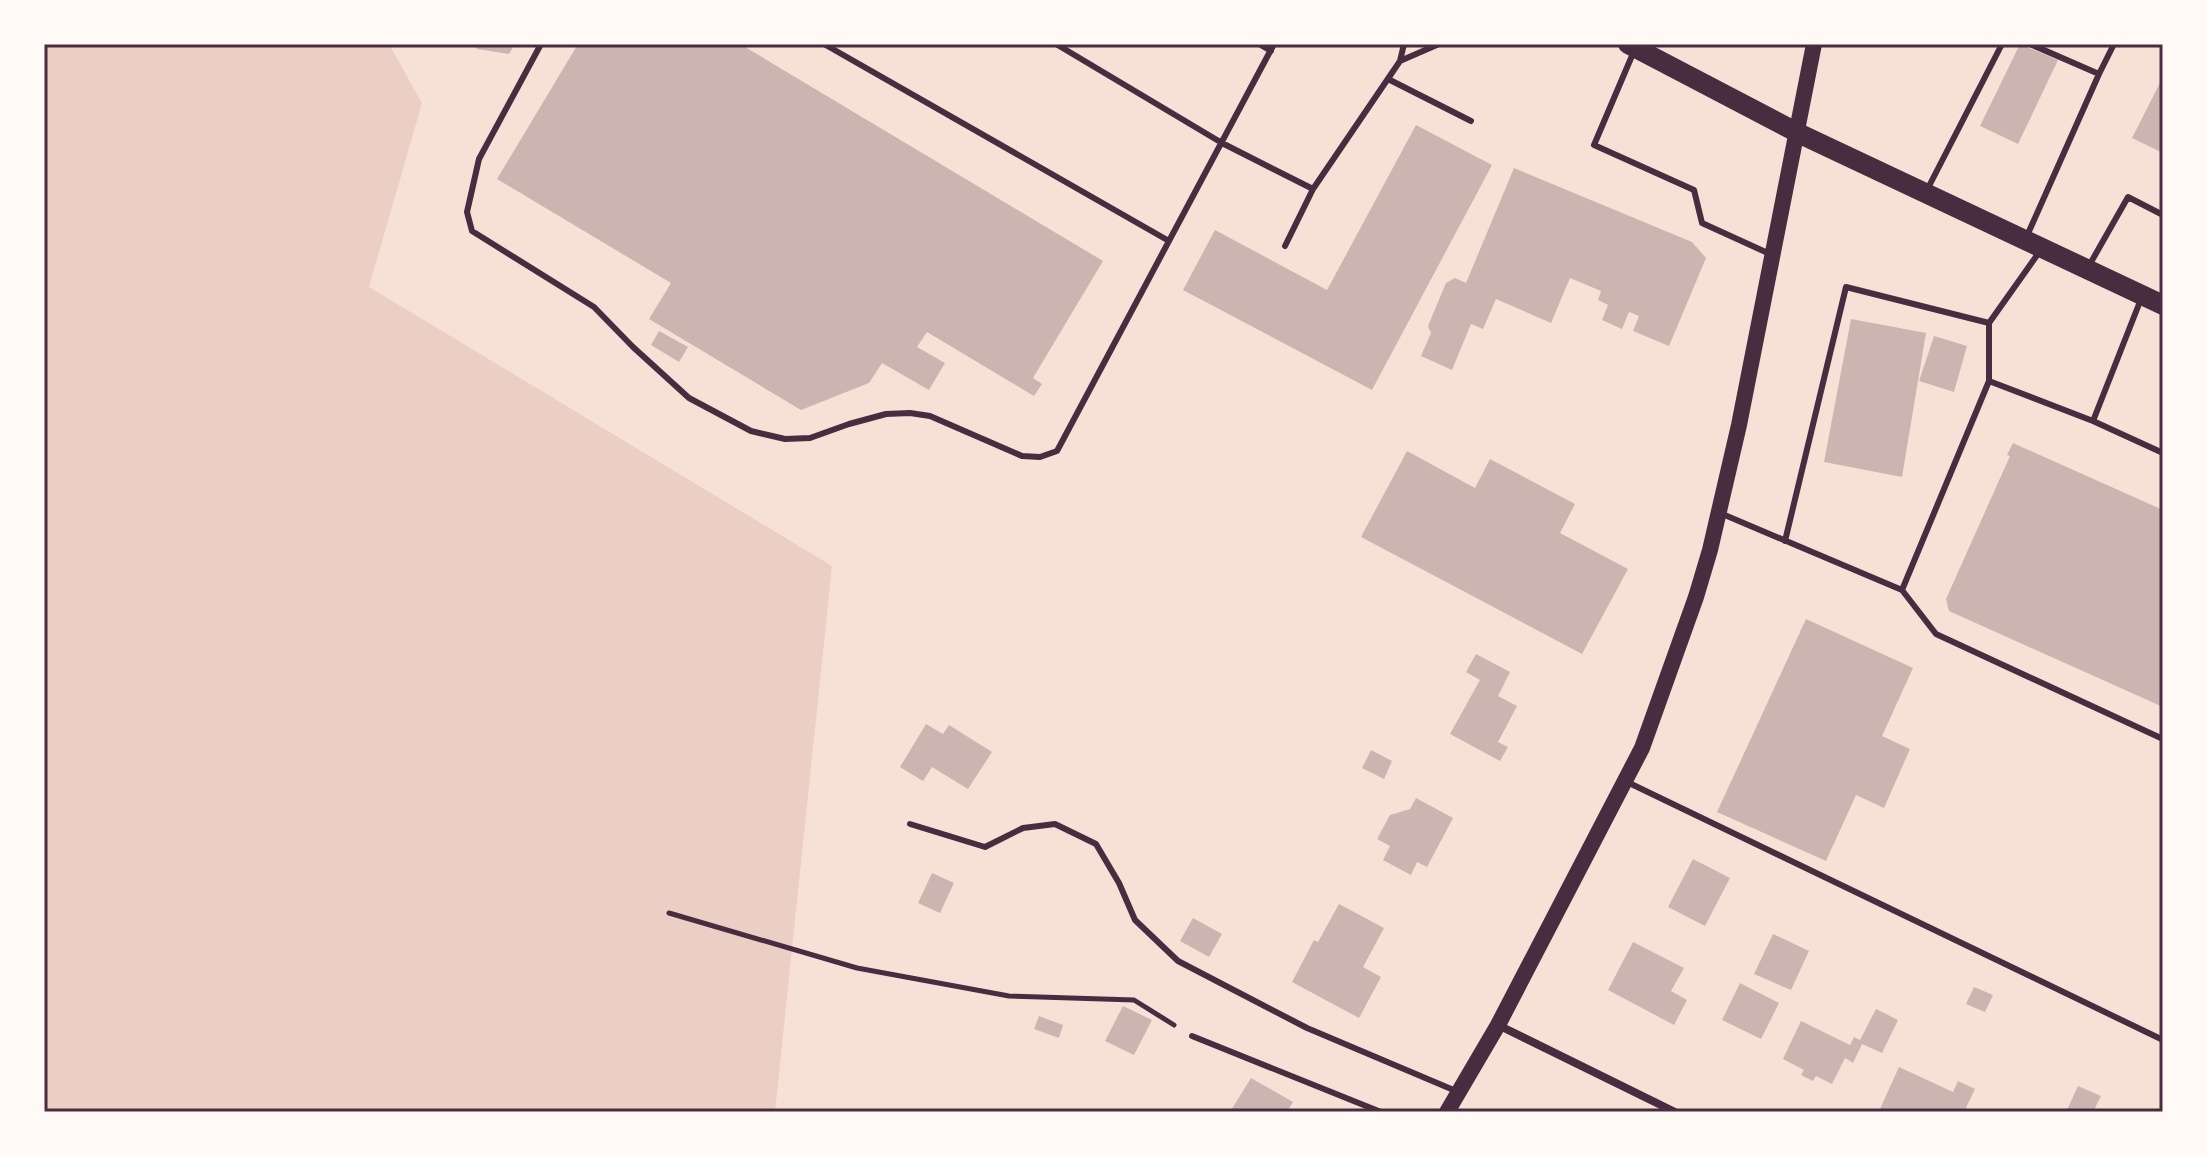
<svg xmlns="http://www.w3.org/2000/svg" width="2207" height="1156" font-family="'Source Sans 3',sans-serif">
<rect width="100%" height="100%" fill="#f7e1d7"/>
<!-- green -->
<path fill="#ebcfc5" d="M44,44H389L422,103L369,287L832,566L775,1112H44Z"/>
<!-- building -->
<path fill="#ccb4b1" d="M474,44H515L509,54L477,49Z
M578,44H740L1103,261L1033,378L1042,384L1034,396L927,332L917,347L945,363L929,390L882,363L869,383L801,410L649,319L671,283L497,179Z
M2020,44L2058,60L2018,144L1980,126Z
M2163,77V153L2132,138Z
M1416,125L1492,165L1372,390L1183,290L1215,230L1327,290Z
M1514,168L1692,242L1706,258L1669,346L1633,331L1639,316L1629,312L1622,329L1602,320L1608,305L1598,300L1601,291L1570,278L1551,323L1496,299L1483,329L1471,324L1452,370L1421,356L1431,333L1428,326L1446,283L1455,278L1466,283Z
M1851,319L1926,333L1902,477L1824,462Z
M659,331L688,347L679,362L651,345Z
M1934,336L1967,346L1954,392L1919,381Z
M2013,443L2163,510V707L1949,611L1946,599L2010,456L2007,455Z
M1407,451L1475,488L1490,459L1575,504L1560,533L1628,569L1582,654L1361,537Z
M1806,619L1913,668L1882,736L1910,749L1884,808L1856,795L1826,861L1717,812Z
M1476,654L1510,672L1498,696L1517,706L1498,742L1508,747L1500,761L1450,734L1480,680L1466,672Z
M926,724L943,734L949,725L992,752L968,789L932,767L923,781L900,767Z
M1371,750L1392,761L1384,779L1362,768Z
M1416,798L1453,818L1427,867L1417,862L1411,875L1383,860L1390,846L1377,839L1390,815L1410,809Z
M1693,859L1730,878L1705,926L1668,907Z
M932,873L954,883L940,913L918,903Z
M1339,904L1384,928L1363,967L1381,977L1359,1018L1292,982L1314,940L1318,942Z
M1193,918L1222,934L1209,957L1180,941Z
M1773,934L1809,951L1791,990L1754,974Z
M1633,942L1684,968L1671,991L1687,1000L1674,1025L1608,990Z
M1740,983L1779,1003L1761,1039L1722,1020Z
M1974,987L1993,995L1985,1012L1966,1004Z
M1123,1006L1152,1020L1134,1055L1105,1041Z
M1876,1009L1898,1020L1882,1053L1862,1044L1853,1063L1845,1058L1832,1084L1816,1076L1813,1081L1801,1075L1804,1070L1783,1059L1801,1021L1850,1045L1854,1037L1860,1040Z
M1039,1016L1063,1025L1059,1038L1034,1029Z
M1899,1067L1953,1092L1958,1081L1975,1089L1964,1112H1887L1880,1109Z
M1251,1078L1293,1102L1287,1112H1230Z
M2078,1086L2101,1096L2093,1112H2066Z"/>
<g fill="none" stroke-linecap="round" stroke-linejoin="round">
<!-- path -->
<path stroke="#4a2c40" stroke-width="5" d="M669,913L857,968L1009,996L1134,1000L1174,1025"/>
<!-- service -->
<path stroke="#4a2c40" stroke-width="6" d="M541,44L479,159L467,212L472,231L594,307L633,347L689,398L751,431L785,439L810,438L849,424L886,414L910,413L930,416L1022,456L1040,457L1057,451L1274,44
M824,44L1169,241
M1056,44L1222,143L1313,189
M1259,44L1271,51
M2030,44L2099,74L2114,44
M1634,51L1594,145L1694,190L1702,223L1770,254
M1400,61L1439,44
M1388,79L1471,121
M1927,190L2002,44
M2026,238L2099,74
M1285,246L1313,189L1400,61L1404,44
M2090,264L2128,197L2163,215
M2141,299L2093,421L2163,453
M1989,323V381
M1720,513L1902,590L1989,381L2093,421
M1785,541L1846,287L1989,323L2040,251
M1902,590L1936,634L2163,739
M1625,781L2163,1040
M910,824L985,847L1023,828L1055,824L1096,844L1119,883L1135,920L1178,961L1307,1028L1456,1091
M1192,1036L1381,1112"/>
<!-- minor -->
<path stroke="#4a2c40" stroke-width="8" d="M1498,1025L1675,1112"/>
<!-- secondary -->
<path stroke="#4a2c40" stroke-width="16" d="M1447,1112L1498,1025L1642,748L1696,597L1710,550L1739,425L1814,44"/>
<!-- primary -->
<path stroke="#4a2c40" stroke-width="20" d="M1628,44L1798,133L2163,305"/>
</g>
<!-- border -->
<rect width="2207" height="1156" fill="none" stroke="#fffaf5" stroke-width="92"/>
<rect x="46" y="46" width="2115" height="1064" fill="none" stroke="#4a2c40" stroke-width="3"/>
</svg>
